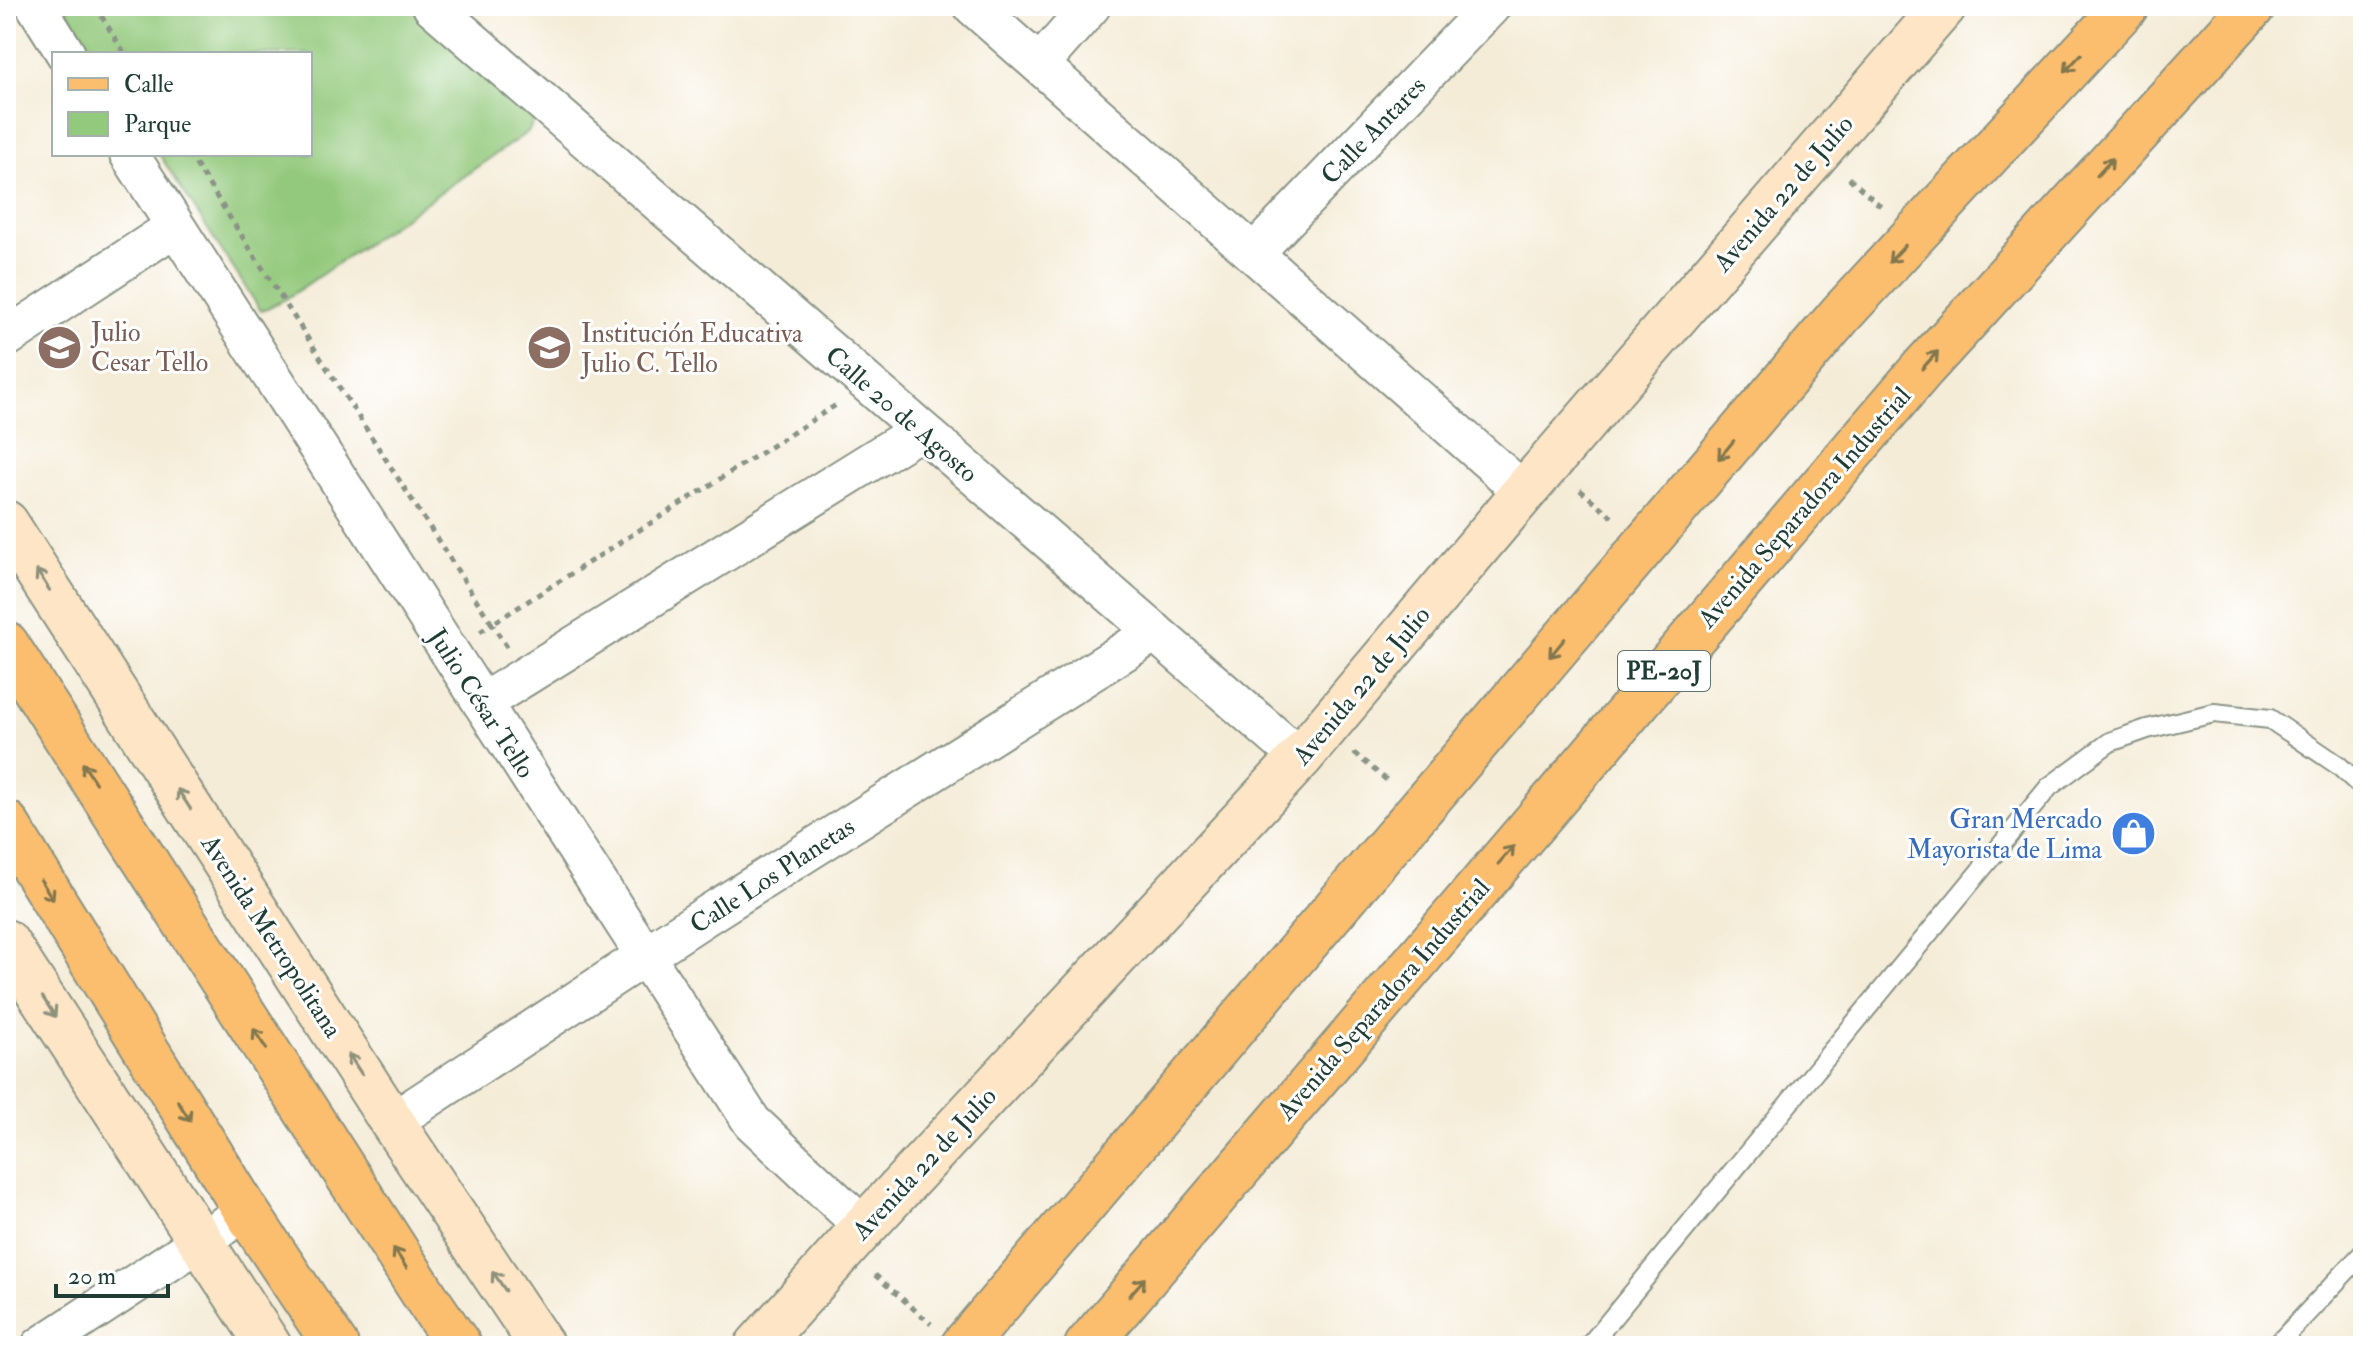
<svg xmlns="http://www.w3.org/2000/svg" width="2369" height="1352" font-family="'IM FELL Double Pica',serif">
<rect width="100%" height="100%" fill="#fff"/>
<filter id="ink" filterUnits="userSpaceOnUse"><feTurbulence type="fractalNoise" baseFrequency=".0125" numOctaves="2"/><feDisplacementMap in="SourceGraphic" scale="16" xChannelSelector="R" yChannelSelector="G"/><feConvolveMatrix kernelMatrix="1 2 1 2 8 2 1 2 1" color-interpolation-filters="sRGB"/></filter>
<filter id="wash" filterUnits="userSpaceOnUse"><feTurbulence type="fractalNoise" baseFrequency=".006" numOctaves="4" result="noise"/><feDisplacementMap in="SourceGraphic" scale="32" xChannelSelector="R" yChannelSelector="G"/><feGaussianBlur stdDeviation="1.8" result="paint"/><feColorMatrix in="noise" values="0 0 0 0 0 0 0 0 0 0 0 0 0 0 0 0 0 1.4 0 .05"/><feComposite in="paint" operator="in"/></filter>
<g filter="url(#wash)">
<rect width="100%" height="100%" fill="#f5ecd8"/>
<!-- green -->
<path fill="#93c97c" stroke="#598358" stroke-width="2" d="M64,6H415L536,114L529,131L286,299L261,311L159,154H310V54H95Z"/>
</g>
<g filter="url(#ink)">
<g fill="none" stroke-linecap="round" stroke-linejoin="round">
<defs>
<path id="lane" d="M1589,1346L2049,787L2110,742L2147,729L2214,713L2270,719L2338,765L2363,788
M2276,1346L2363,1253"/>
<path id="street" d="M36,6L66,54
M432,6L1300,758
M973,6L1524,492
M1040,64L1091,6
M129,154L752,1122L864,1227
M1254,253L1491,6
M6,338L175,227
M482,703L921,430
M392,1122L704,917L1155,632
M41,1346L246,1211"/>
<path id="secondary" d="M6,523L392,1122L542,1346
M6,942L269,1346
M757,1346L864,1227L1300,758L1524,492L1944,6"/>
<path id="primary" d="M6,644L427,1299L459,1346
M6,823L246,1211L336,1346
M963,1346L1841,314L2126,6
M1087,1346L1923,368L2253,6"/>
</defs>
<!-- lane casing -->
<use href="#lane" stroke="#8a9486" stroke-width="22"/>
<!-- street casing -->
<use href="#street" stroke="#8a9486" stroke-width="42"/>
<!-- secondary casing -->
<use href="#secondary" stroke="#8a9486" stroke-width="48"/>
<!-- primary casing -->
<use href="#primary" stroke="#8a9486" stroke-width="48"/>
<!-- path -->
<path stroke="#8a9486" stroke-width="5" stroke-dasharray="6 6" stroke-linecap="butt" d="M95,6L125,54
M189,154L492,624L836,405
M1849,178L1883,208
M1580,490L1615,519
M480,632L492,624L507,647
M1354,753L1389,782
M875,1275L931,1324"/>
<!-- lane -->
<use href="#lane" stroke="#fff" stroke-width="18"/>
<!-- street -->
<use href="#street" stroke="#fff" stroke-width="38"/>
<!-- secondary -->
<use href="#secondary" stroke="#fde5c5" stroke-width="44"/>
<!-- primary -->
<use href="#primary" stroke="#fbbd6e" stroke-width="44"/>
</g>
<!-- one-way arrows -->
<defs><path id="oneway-shaft" d="M-6 0H5M1.5-3L5.5 0L1.5 3" fill="none" stroke-width="1.6" stroke-linecap="round" stroke-linejoin="round" transform="scale(2)"/></defs>
<g stroke="#82774e">
<use href="#oneway-shaft" transform="translate(2073 63) rotate(133)"/>
<use href="#oneway-shaft" transform="translate(2105 167) rotate(-48)"/>
<use href="#oneway-shaft" transform="translate(1897 254) rotate(133)"/>
<use href="#oneway-shaft" transform="translate(1930 360) rotate(-48)"/>
<use href="#oneway-shaft" transform="translate(1726 450) rotate(130)"/>
<use href="#oneway-shaft" transform="translate(1557 648) rotate(130)"/>
<use href="#oneway-shaft" transform="translate(89 773) rotate(-123)"/>
<use href="#oneway-shaft" transform="translate(1506 855) rotate(-49)"/>
<use href="#oneway-shaft" transform="translate(47 890) rotate(58)"/>
<use href="#oneway-shaft" transform="translate(260 1039) rotate(-123)"/>
<use href="#oneway-shaft" transform="translate(184 1111) rotate(58)"/>
<use href="#oneway-shaft" transform="translate(400 1258) rotate(-123)"/>
<use href="#oneway-shaft" transform="translate(1137 1287) rotate(-49)"/>
</g>
<g stroke="#8e917c">
<use href="#oneway-shaft" transform="translate(43 580) rotate(-123)"/>
<use href="#oneway-shaft" transform="translate(184 799) rotate(-123)"/>
<use href="#oneway-shaft" transform="translate(49 1007) rotate(57)"/>
<use href="#oneway-shaft" transform="translate(355 1064) rotate(-123)"/>
<use href="#oneway-shaft" transform="translate(499 1281) rotate(-124)"/>
</g>
</g>
<!-- icons -->
<defs>
<symbol id="school-disc" viewBox="-11 -11 22 22"><circle r="9.5" fill="#8d6e63" stroke="#fff"/><path d="M0-5L7-2L0 1L-7-2ZM-4 1L0 2.5L4 1V4Q0 6-4 4Z" fill="#fff"/></symbol>
<symbol id="shop-disc" viewBox="-11 -11 22 22"><circle r="9.5" fill="#3f7fe0" stroke="#fff"/><path d="M-5-2.5h2.3a2.7 3.5 0 0 1 5.4 0H5L5.5 6h-11ZM-1.5-2.5h3a1.5 2.3 0 0 0-3 0Z" fill="#fff"/></symbol>
</defs>
<g fill-rule="evenodd">
<use href="#school-disc" x="34" y="322" width="51" height="51"/>
<use href="#school-disc" x="524" y="322" width="51" height="51"/>
<use href="#shop-disc" x="2108" y="808" width="51" height="51"/>
</g>
<g text-anchor="middle" stroke-width="6" stroke-linejoin="round" paint-order="stroke">
<!-- shield labels -->
<rect fill="#fff" stroke="#627771" stroke-width="2" x="1618" y="651" width="92" height="40" rx="6"/>
<g font-size="24" font-weight="bold" fill="#1f3d34">
<text x="1664" y="679">PE-20J</text>
</g>
<!-- street labels -->
<g font-size="26" fill="#1f3d34" stroke="#fff">
<text transform="translate(1373 130) rotate(-46)" y="9">Calle Antares</text>
<text transform="translate(1783 193) rotate(-49)" y="9">Avenida 22 de Julio</text>
<text transform="translate(902 414) rotate(41)" y="9">Calle 20 de Agosto</text>
<text transform="translate(1804 507) rotate(-49)" y="9">Avenida Separadora Industrial</text>
<text transform="translate(1361 685) rotate(-50)" y="9">Avenida 22 de Julio</text>
<text transform="translate(482 703) rotate(57)" y="9">Julio César Tello</text>
<text transform="translate(772 875) rotate(-33)" y="9">Calle Los Planetas</text>
<text transform="translate(272 936) rotate(57)" y="9">Avenida Metropolitana</text>
<text transform="translate(1383 999) rotate(-49)" y="9">Avenida Separadora Industrial</text>
<text transform="translate(924 1163) rotate(-47)" y="9">Avenida 22 de Julio</text>
</g>
<!-- education labels -->
<g font-size="26" fill="#785e54" stroke="#fff" text-anchor="start">
<text x="91" y="341">Julio<tspan x="91" dy="30">Cesar Tello</tspan></text>
<text x="581" y="342">Institución Educativa<tspan x="581" dy="30">Julio C. Tello</tspan></text>
</g>
<!-- shop labels -->
<g font-size="26" fill="#366cbe" stroke="#fff" text-anchor="end">
<text x="2102" y="828">Gran Mercado<tspan x="2102" dy="30">Mayorista de Lima</tspan></text>
</g>
</g>
<!-- margin -->
<rect width="2369" height="1352" fill="none" stroke="#fff" stroke-width="32"/>
<!-- legend -->
<rect x="52" y="52" width="260" height="104" fill="#ffffff" stroke="#a5b1ae" stroke-width="2"/>
<rect x="68" y="78" width="40" height="12" fill="#fbbd6e" stroke="#a5b1ae" stroke-width="2"/>
<text x="124" y="92" font-size="24" fill="#1f3d34">Calle</text>
<rect x="68" y="112" width="40" height="24" fill="#93c97c" stroke="#a5b1ae" stroke-width="2"/>
<text x="124" y="132" font-size="24" fill="#1f3d34">Parque</text>
<!-- scale -->
<path d="M56 1284v12h112v-12" fill="none" stroke="#1f3d34" stroke-width="4"/>
<text x="68" y="1284" font-size="24" fill="#1f3d34" stroke="#ffffff" stroke-width="6" paint-order="stroke">20 m</text>
</svg>
